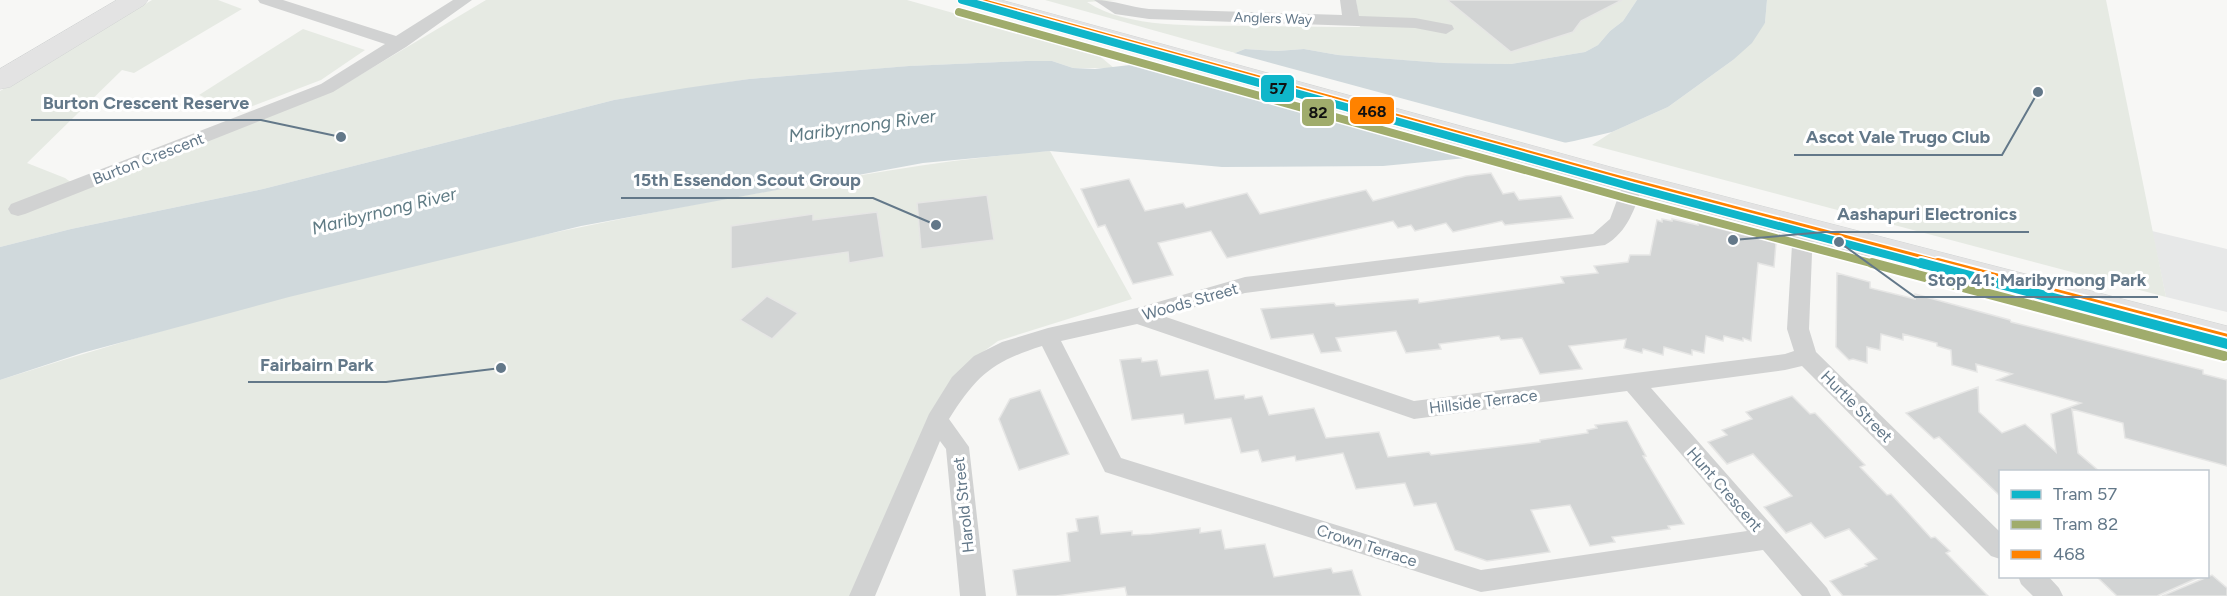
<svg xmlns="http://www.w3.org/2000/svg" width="2227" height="596" font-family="Figtree,sans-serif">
<rect width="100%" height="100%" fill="#f7f7f5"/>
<!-- built -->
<path fill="#e7e8e8" d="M2152,231L2227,249V312L2166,297Z"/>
<!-- green -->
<path fill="#e6eae3" d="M152,0H218L242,9L134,73L122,70L27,163L65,178L82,190L340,87L486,0H907L1096,53L1114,68H1073L1052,61H1026L910,66L749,79L614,100L263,189L71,229L0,247V91Z
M1045,0H1117L1087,2C1128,29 1196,25 1244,26C1283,26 1321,27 1360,27L1356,0H1637L1623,21L1610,31L1598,45L1585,52L1511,64L1442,63L1338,55L1304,49L1277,51L1245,49L1235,53Z
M1767,0H2106L2166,297L1592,145L1612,132L1668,107L1733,60L1765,23Z
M303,29L365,50L321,80L237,112L199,95Z
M1050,151L1132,299L998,341L976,357L859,596H0V380C236,304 480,244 724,199C833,180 939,159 1050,151Z"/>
<!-- water -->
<path fill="#d0d9dc" d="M1637,0H1767L1765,23L1752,43L1733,60L1668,107L1612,132L1574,141L1508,154L1383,166L1222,167L1050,151L923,163L581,226L289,297L82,353L0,380V247L71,229L263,189L614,100L686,88L749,79L909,66L1026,61H1052L1073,68L1095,69L1235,53L1245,49L1277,51L1304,49L1338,55L1443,63L1511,64L1585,52L1598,45L1610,31L1623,21Z"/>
<!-- pier -->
<path fill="#f7f7f5" d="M1227,51L1570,144L1509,157L1475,159L1135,62Z"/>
<!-- building -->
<path fill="#d2d4d4" stroke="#e6e6e5" stroke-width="1.5" d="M1447,0H1622L1581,21L1573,32L1511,52Z
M1491,173L1503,194L1514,192L1519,200L1561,196L1573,218L1505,225L1502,221L1453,232L1446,223L1415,231L1411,225L1398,228L1393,221L1227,258L1211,231L1158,243L1173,275L1133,284L1105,225L1098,227L1081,189L1129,179L1145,211L1183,203L1186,208L1247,193L1260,214L1366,190L1373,201L1466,176Z
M987,195L994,240L921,249L917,203Z
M877,212L884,257L849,263L848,252L731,269V226L813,214V220Z
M1662,219L1672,221V219L1698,225V223L1776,243L1774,267L1758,263L1751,341L1743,338V341L1724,336L1723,341L1706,336L1704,353L1692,350V355L1664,347L1663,355L1643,349L1642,353L1624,348L1626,339L1569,346L1582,369L1540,374L1522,338L1501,340L1499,336L1439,344L1441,349L1406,353L1396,331L1336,338L1341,351L1321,353L1313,334L1271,339L1261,309L1334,303L1336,306L1418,299L1419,303L1564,283L1561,277L1598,273L1594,266L1628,262L1630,255H1650L1657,220L1662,222Z
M1837,273L1870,282V288L1915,299V294L2010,320L2011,322L2203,370V374L2227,380V466L2125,438L2123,423L2072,409L2078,453L2099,471H2001V497L1939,437L1934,439L1906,413L1978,387L1979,412L2002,433L2025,424L2056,452L2051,414L2081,403L1997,380L2012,374L1976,364L1977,372L1952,365L1951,350L1937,346V343L1903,334V340L1881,334L1880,350L1867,347V363L1853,359L1849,360L1836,347Z
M767,296L798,313L772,339L740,320Z
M1141,358L1142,362L1157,360L1161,376L1208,370L1215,399L1244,395L1245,399L1262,396L1269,415L1314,408L1326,438L1379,432L1388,457L1429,452L1431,455L1540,442V440L1588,433L1587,430L1597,428L1595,425L1627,421L1646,456H1643L1684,524L1668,526L1670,529L1612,537L1615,542L1590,546L1570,505L1531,510L1550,552L1487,561L1455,550L1436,503L1414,506L1405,483L1356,489L1343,453L1296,461L1295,456L1262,462L1258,450L1241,453L1231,418L1185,424L1183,414L1132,420L1120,360Z
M1040,390L1069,454L1019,470L999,419L1010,399Z
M1792,396L1810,414L1815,413L1865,465L1860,467L1887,495L1891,494L1931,538L1935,537L1950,551L1946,553L1988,596H1843L1830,581L1867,566L1865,564L1877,559L1849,529L1825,538L1811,523L1786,533L1764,507L1792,496L1753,454L1727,464L1708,442L1727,435L1722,430L1752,419L1746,412Z
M1098,516L1101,534L1132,531V535L1151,534L1200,528V533L1221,530L1225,549L1265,544L1274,577L1331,568L1333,573L1352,570L1361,596H1127L1125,587L1056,596H1017L1013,570L1070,561L1067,533L1078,531L1076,519Z
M2212,575L2227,588V596H2162Z
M2096,576H2202L2157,596H2117Z"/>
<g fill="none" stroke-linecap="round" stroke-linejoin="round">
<defs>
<path id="primary" d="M117,0H148L144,5L10,87L0,89V69Z
M959,0H1001L1614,168L2227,326V352L1614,188L963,5Z"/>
</defs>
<!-- primary casing -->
<use href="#primary" stroke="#d2d4d4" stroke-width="1"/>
<!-- street -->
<path fill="#d1d2d2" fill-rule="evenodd" d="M258,0H283L396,36L453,0H472L406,47L333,92L25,214L18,216L11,214L8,209L11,204L321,84L385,44L260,3Z
M1094,0C1114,0 1129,7 1149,9L1342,15L1340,0H1356L1359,16L1415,18L1452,25L1454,29L1446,34L1415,28L1149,19L1115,14Z
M1633,178L1640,179L1643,184C1635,208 1628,232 1605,245L1245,293L1163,316L1414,401L1785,354L1794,351L1787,329L1793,228L1796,223L1803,221L1810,223L1813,228L1809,329L1816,352L2000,532V559L1991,556L1802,366L1785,370L1651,388L1827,588L1831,596H1802L1763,550L1481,592L1105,472L1042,346C992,362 977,375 949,419L969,447L986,596H960L946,449L940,441L875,596H849L929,414L952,377L974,356L1002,342L1048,328L1137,308L1245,277L1593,234L1610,219L1623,184L1626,179ZM1137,324L1414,419L1627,391L1747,531L1481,570L1121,458L1061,341Z
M2018,576H2048L2059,588L2063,596H2033L2021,584Z"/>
<!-- primary -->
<use href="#primary" fill="#e3e3e3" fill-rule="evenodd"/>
<defs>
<path id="bus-1-far1" d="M972,0L1614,178L1944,265"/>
<path id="bus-1" d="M1938,263L2227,339"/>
</defs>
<!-- bus-1-far1 casing -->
<use href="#bus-1-far1" stroke="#fff" stroke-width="11"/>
<!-- bus-1 casing -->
<use href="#bus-1" stroke="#fff" stroke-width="14"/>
<!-- bus-1-far1 -->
<use href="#bus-1-far1" stroke="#ff8200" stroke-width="8"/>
<!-- bus-1 -->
<use href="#bus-1" stroke="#ff8200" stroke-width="10"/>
<defs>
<path id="tram-1-far1" d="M962,0L1632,187L1926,265"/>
<path id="tram-1" d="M1921,263L2227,344"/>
<path id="tram-2-far1" d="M959,12L1629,199L1878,265"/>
<path id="tram-2" d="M1872,263L2224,356"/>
</defs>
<!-- tram-1-far1 casing -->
<use href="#tram-1-far1" stroke="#fff" stroke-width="11"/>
<!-- tram-1 casing -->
<use href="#tram-1" stroke="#fff" stroke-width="14"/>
<!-- tram-2-far1 casing -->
<use href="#tram-2-far1" stroke="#fff" stroke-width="11"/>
<!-- tram-2 casing -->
<use href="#tram-2" stroke="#fff" stroke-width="14"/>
<!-- tram-1-far1 -->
<use href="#tram-1-far1" stroke="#0fb6ca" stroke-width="8"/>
<!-- tram-1 -->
<use href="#tram-1" stroke="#0fb6ca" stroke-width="10"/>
<!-- tram-2-far1 -->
<use href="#tram-2-far1" stroke="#a0ac6c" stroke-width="8"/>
<!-- tram-2 -->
<use href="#tram-2" stroke="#a0ac6c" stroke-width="10"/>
</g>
<g text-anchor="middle" stroke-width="6" stroke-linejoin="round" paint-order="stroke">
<!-- far-street labels -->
<g font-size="14" fill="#637889" stroke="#fff">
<text transform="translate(1273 18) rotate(2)" y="5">Anglers Way</text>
</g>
<!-- street labels -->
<g font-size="16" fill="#637889" stroke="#fff">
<text transform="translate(148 158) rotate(-21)" y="6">Burton Crescent</text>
<text transform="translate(1190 301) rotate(-16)" y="6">Woods Street</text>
<text transform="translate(1483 401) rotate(-7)" y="6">Hillside Terrace</text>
<text transform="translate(1857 406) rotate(45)" y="6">Hurtle Street</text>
<text transform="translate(1725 489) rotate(49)" y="6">Hunt Crescent</text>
<text transform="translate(963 505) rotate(-96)" y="6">Harold Street</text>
<text transform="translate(1367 545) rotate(18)" y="6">Crown Terrace</text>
</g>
<!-- water labels -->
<g font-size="18" font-style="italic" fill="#5f7b84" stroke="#fff">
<text transform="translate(862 126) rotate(-8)" y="6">Maribyrnong River</text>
<text transform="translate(384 211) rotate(-14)" y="6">Maribyrnong River</text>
</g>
</g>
<!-- callouts -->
<path fill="none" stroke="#637889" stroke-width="2" d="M341 137L261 120H31M2038 92L2002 155H1794M936 225L873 198H621M1733 240L1825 232H2029M1839 242L1915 297H2158M501 368L386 382H248"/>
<g fill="#637889" stroke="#fff" stroke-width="2">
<circle cx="341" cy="137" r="6"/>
<circle cx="2038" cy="92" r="6"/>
<circle cx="936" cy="225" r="6"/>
<circle cx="1733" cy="240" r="6"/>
<circle cx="1839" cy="242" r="6"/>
<circle cx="501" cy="368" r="6"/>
</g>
<g font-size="18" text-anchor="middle" font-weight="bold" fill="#637889" stroke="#fff" stroke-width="6" stroke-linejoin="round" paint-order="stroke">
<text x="146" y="109">Burton Crescent Reserve</text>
<text x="1898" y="143">Ascot Vale Trugo Club</text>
<text x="747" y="186">15th Essendon Scout Group</text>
<text x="1927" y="220">Aashapuri Electronics</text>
<text x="2037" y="286">Stop 41: Maribyrnong Park</text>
<text x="317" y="371">Fairbairn Park</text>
</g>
<g stroke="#fff" stroke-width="2">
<rect x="1260" y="74" width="35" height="29" rx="6" fill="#0fb6ca"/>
<rect x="1349" y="96" width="46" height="29" rx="6" fill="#ff8200"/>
<rect x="1301" y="98" width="34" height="29" rx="6" fill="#a0ac6c"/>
</g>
<g font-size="16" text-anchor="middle" font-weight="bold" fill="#111">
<text x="1278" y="94">57</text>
<text x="1372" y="117">468</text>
<text x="1318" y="118">82</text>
</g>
<!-- legend -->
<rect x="1999" y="470" width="210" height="108" fill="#ffffff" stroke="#c1c9d0" stroke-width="1.5"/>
<rect x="2011" y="490" width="30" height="9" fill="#0fb6ca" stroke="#c1c9d0" stroke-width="1.5"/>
<text x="2053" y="500" font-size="18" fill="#637889">Tram 57</text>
<rect x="2011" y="520" width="30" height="9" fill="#a0ac6c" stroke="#c1c9d0" stroke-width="1.5"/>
<text x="2053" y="530" font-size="18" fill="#637889">Tram 82</text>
<rect x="2011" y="550" width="30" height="9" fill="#ff8200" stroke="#c1c9d0" stroke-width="1.5"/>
<text x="2053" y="560" font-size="18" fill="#637889">468</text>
</svg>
